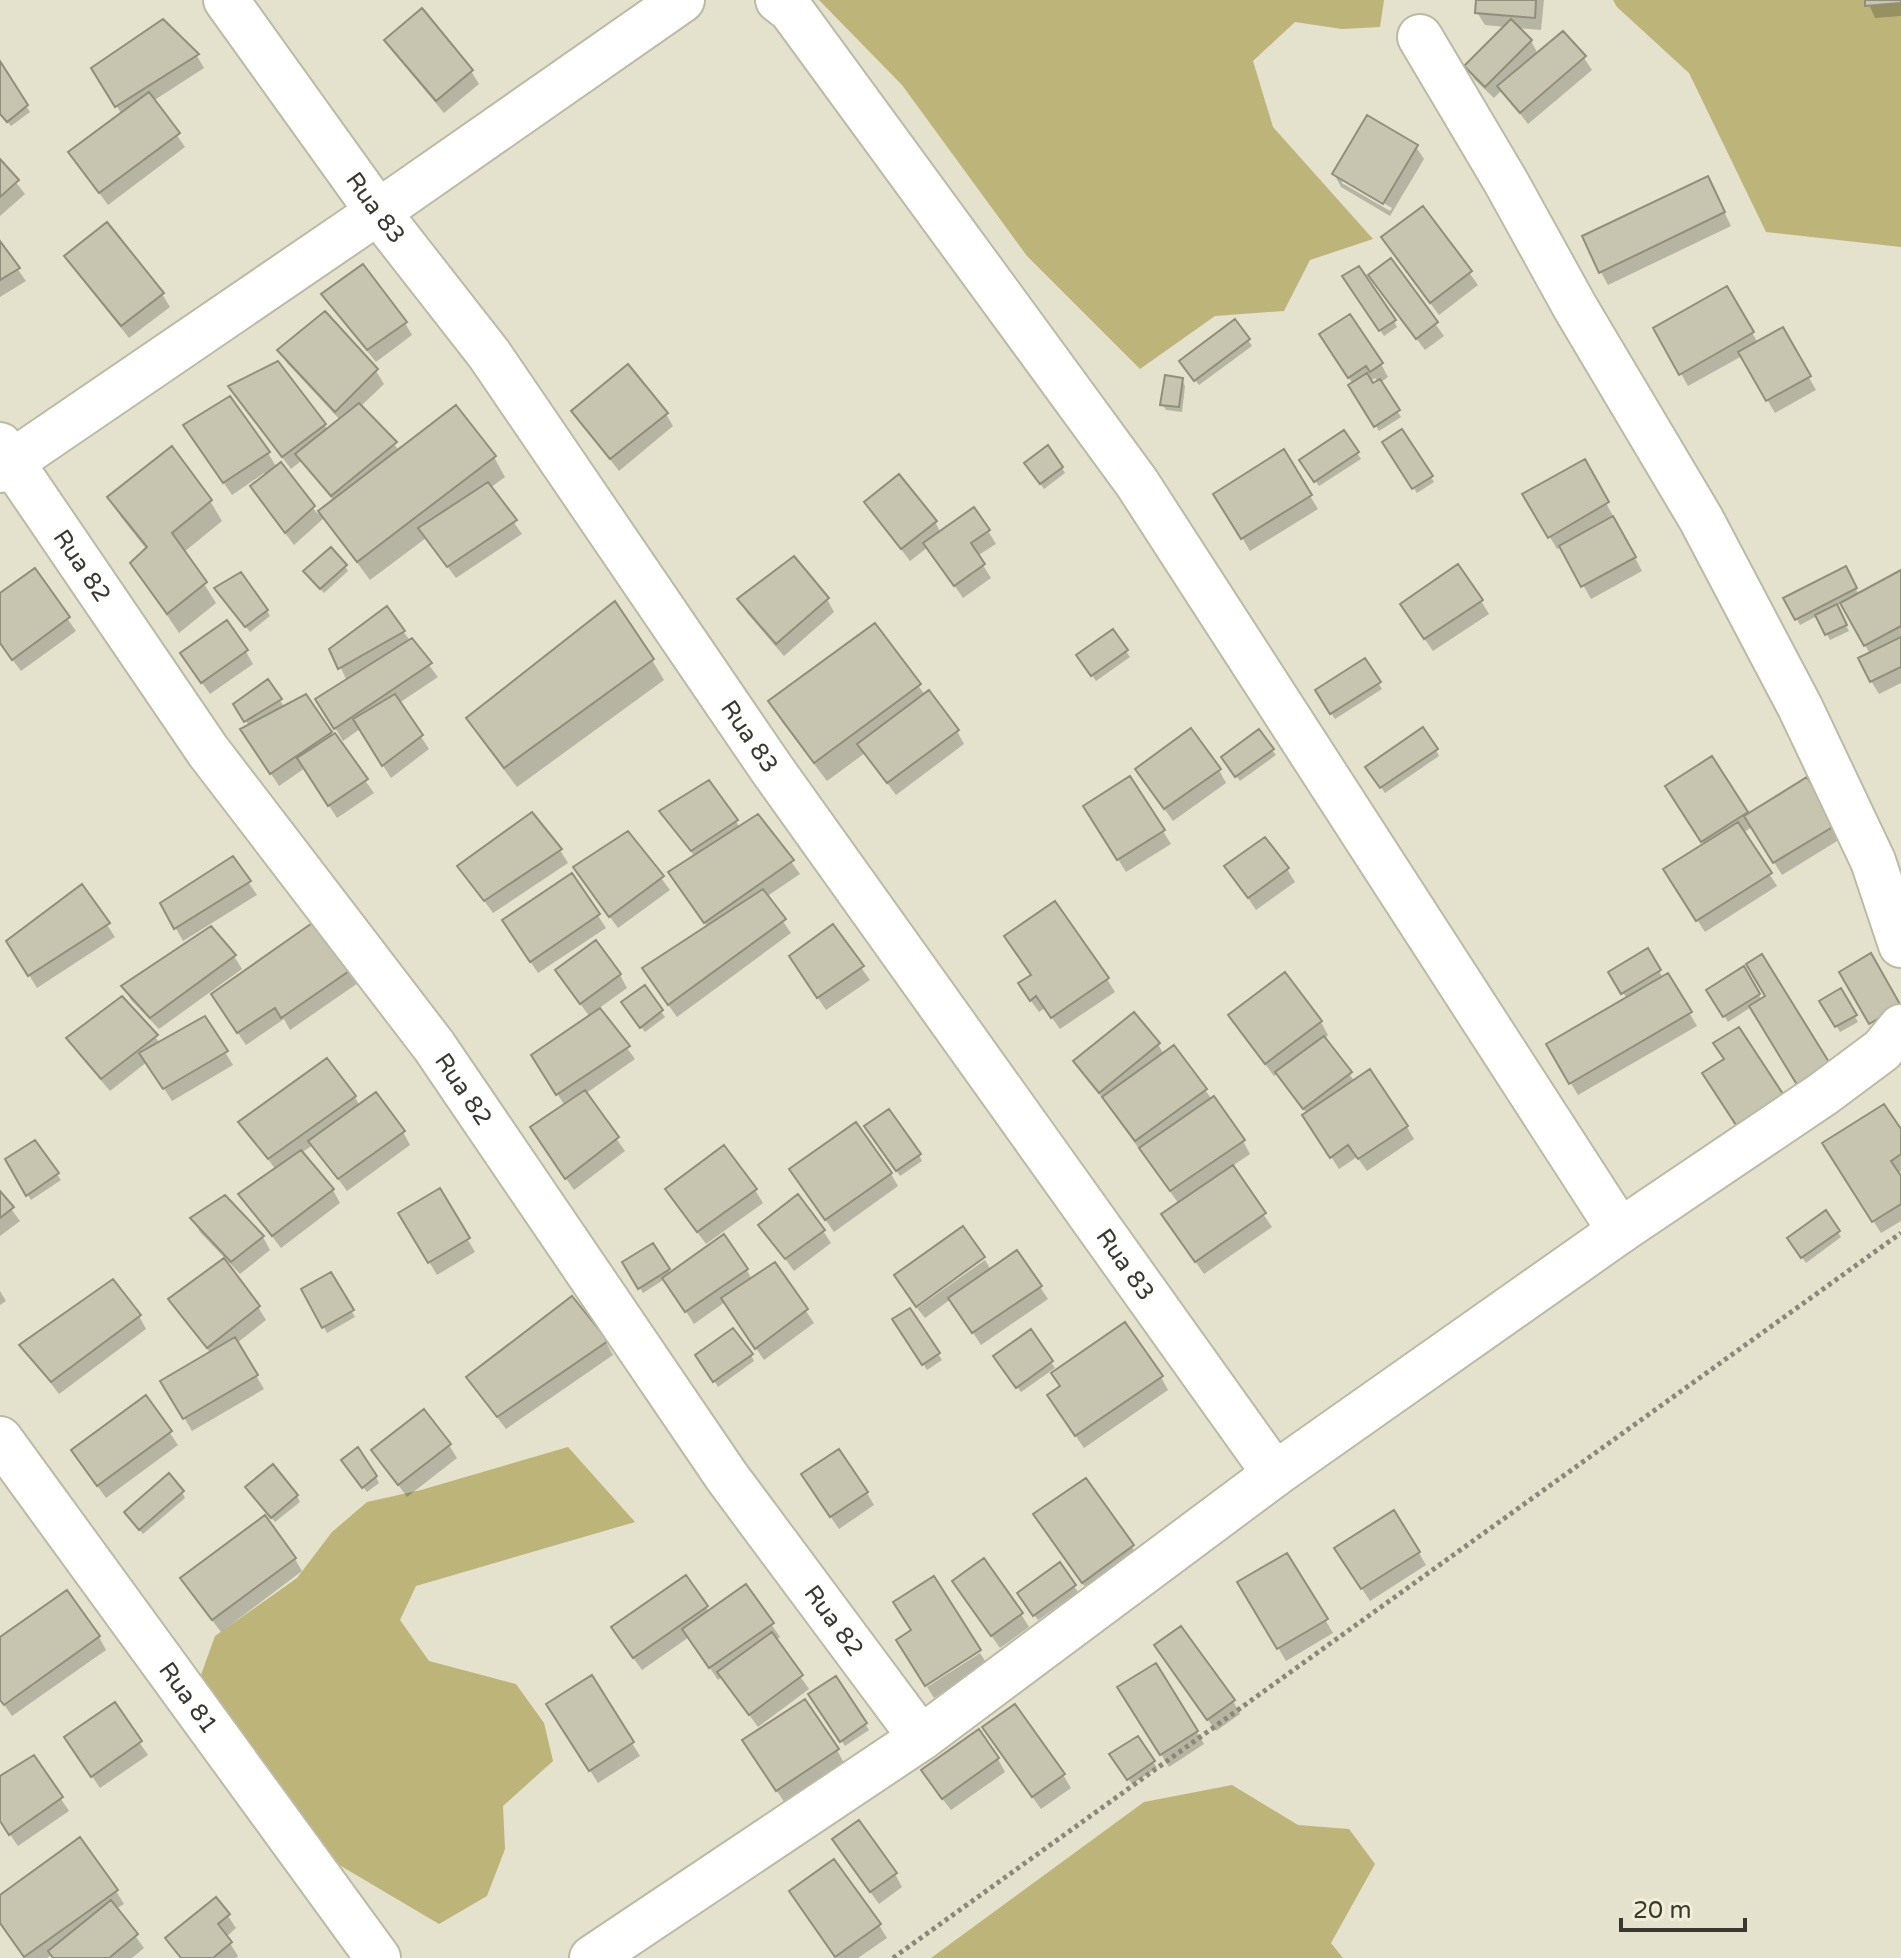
<svg xmlns="http://www.w3.org/2000/svg" width="1901" height="1958" font-family="'Varela Round',sans-serif">
<rect width="100%" height="100%" fill="#e4e1cc"/>
<!-- green -->
<path fill="#bdb47a" d="M819,0H1384L1380,27L1342,29L1295,22L1253,61L1273,127L1373,239L1310,260L1284,311L1215,316L1140,369L1027,256L902,85Z
M1613,0H1901V247L1766,232L1689,73L1617,7Z
M568,1447L635,1522L416,1586L400,1620L429,1661L516,1684L544,1723L553,1761L503,1806L505,1849L487,1896L439,1924L314,1850L201,1675L215,1636L297,1578L332,1532L367,1502L421,1490Z
M1232,1785L1298,1825L1349,1829L1375,1864L1331,1943L1343,1958H931L1144,1802Z"/>
<!-- shadow -->
<path fill="#0003" fill-rule="evenodd" d="M1478,0H1544L1541,30L1517,28L1531,41L1538,54L1584,58L1592,70L1528,124L1502,90L1494,98L1474,79L1467,66L1506,27L1485,25L1477,12Z
M1867,0H1901V16L1875,18Z
M163,22L197,56L204,68L153,101L185,147L108,205L70,153L122,115L94,68Z
M387,40L471,71L479,84L444,113L394,53Z
M0,65L30,112L11,126L0,114Z
M1416,147L1424,159L1390,216L1341,187L1334,174ZM1342,178L1392,208L1390,211L1342,183Z
M0,162L25,194L0,216Z
M1714,191L1731,226L1608,285L1601,272Z
M1423,208L1478,285L1439,315L1391,250Z
M0,245L26,281L0,297Z
M66,257L162,294L170,307L129,338Z
M1390,261L1444,336L1425,350L1378,288Z
M1345,277L1394,321L1397,327L1384,336Z
M1726,288L1758,343L1782,330L1816,390L1775,413L1742,356L1688,386L1656,329Z
M323,295L405,323L412,335L376,362L331,307Z
M1248,340L1252,346L1199,385L1185,367Z
M1329,348L1381,364L1388,377L1380,383L1401,417L1379,431L1351,385L1353,384ZM1375,378L1378,382L1372,386L1370,381Z
M279,350L376,371L384,384L360,407L400,451L494,457L505,477L490,488L522,534L456,578L426,538L370,580L324,518L294,545L260,499L267,476L264,473L232,495L193,438L268,453L277,468L318,514L334,501L301,461L291,469L238,399L277,364L328,430L340,420L287,363Z
M1182,380L1185,386L1182,412L1166,410L1162,404Z
M573,411L666,414L673,426L619,471Z
M1402,431L1434,482L1417,493L1384,442Z
M1283,452L1318,509L1250,551L1216,494Z
M1357,453L1361,459L1319,486L1305,466Z
M1584,461L1642,571L1591,599L1561,547L1557,549L1525,495Z
M1062,468L1065,473L1044,489L1030,469Z
M109,498L210,501L222,521L184,552L216,603L179,633L132,563L147,550L121,517Z
M866,503L935,522L941,533L988,531L996,544L977,556L991,578L963,598L928,547L910,561Z
M345,566L348,571L324,593L309,577Z
M1845,568L1859,595L1901,572V683L1879,694L1871,681L1870,654L1842,603L1835,606L1849,631L1830,640L1817,616L1800,625L1786,599Z
M34,571L76,631L21,671L0,643V596Z
M220,594L267,611L270,616L250,632Z
M827,599L834,612L784,656L747,613L739,600Z
M1481,601L1489,614L1433,651L1410,618Z
M386,609L438,677L399,703L429,749L391,778L360,729L343,741L318,699L347,681L332,649Z
M875,626L925,695L957,731L964,744L896,795L865,753L827,781L782,722L771,702Z
M1112,632L1130,657L1096,681L1082,661Z
M246,652L253,664L210,694L190,666Z
M652,660L664,680L517,787L480,738L468,718Z
M1364,661L1382,689L1335,719L1317,691Z
M268,682L285,708L305,697L374,793L337,818L305,768L279,786L250,742L249,726L236,705Z
M1272,750L1276,755L1240,781L1227,763Z
M1436,750L1439,756L1385,793L1371,773Z
M1712,759L1748,816L1806,780L1842,838L1782,875L1752,827L1743,833L1777,886L1705,932L1673,883L1705,846L1675,800Z
M1219,770L1226,783L1173,821L1145,782Z
M1130,779L1171,844L1126,872L1093,819Z
M662,812L736,821L740,828L758,816L800,874L766,897L791,933L677,1017L652,982L708,927L678,886L695,857Z
M628,833L670,890L618,928L583,880Z
M560,850L568,863L493,913L459,866Z
M232,858L257,895L183,941L162,904Z
M1227,867L1287,869L1295,882L1256,910Z
M572,876L606,928L538,973L512,934Z
M82,887L115,937L37,988L9,942Z
M314,924L358,983L290,1030L284,1019L246,1045L221,1008Z
M832,927L870,980L826,1010L799,970Z
M1647,951L1663,978L1667,975L1697,1026L1578,1095L1548,1045L1627,999L1611,973Z
M234,956L242,969L159,1029L131,1000L124,987Z
M1743,969L1762,1000L1728,1022L1709,991Z
M1284,974L1321,1022L1328,1035L1324,1039L1355,1082L1407,1127L1414,1139L1367,1171L1357,1157L1339,1169L1312,1128L1307,1114L1278,1073L1274,1076L1238,1028Z
M620,975L627,988L598,1009L635,1059L585,1094L625,1151L574,1190L540,1141L565,1106L533,1055L590,1017L565,983Z
M1107,979L1115,992L1060,1029L1045,1008L1039,1012L1028,997Z
M644,988L665,1017L645,1032L627,1008Z
M1840,991L1858,1022L1840,1032L1822,1001Z
M122,998L160,1043L204,1018L233,1065L172,1101L147,1062L110,1091L76,1051L68,1038Z
M1158,1044L1164,1055L1205,1090L1243,1141L1250,1154L1231,1167L1272,1227L1204,1274L1171,1227L1179,1204L1076,1062Z
M355,1097L360,1106L403,1132L410,1145L347,1191L313,1145L301,1153L333,1190L340,1203L281,1248L240,1195L276,1170L241,1123Z
M870,1132L919,1155L922,1161L900,1176Z
M1901,1133V1171L1897,1174L1901,1180V1221L1881,1233L1832,1157Z
M34,1143L61,1180L31,1200L7,1160Z
M891,1174L898,1186L834,1232L799,1182Z
M755,1190L763,1203L706,1244L675,1202Z
M439,1191L475,1252L437,1275L400,1214Z
M0,1194L20,1221L0,1236Z
M225,1197L263,1237L270,1250L240,1274L200,1232L192,1219Z
M1825,1213L1841,1237L1806,1263L1790,1239Z
M761,1225L823,1231L831,1243L794,1271Z
M652,1246L671,1274L747,1270L752,1280L775,1265L814,1323L764,1360L725,1302L694,1324L665,1279L643,1293L625,1263Z
M985,1260L991,1270L1040,1287L1048,1299L981,1345L951,1299L925,1318L917,1308Z
M330,1275L355,1317L327,1333L304,1290Z
M0,1291L6,1301L0,1305Z
M171,1299L258,1307L266,1320L237,1343L264,1389L192,1431L163,1382L211,1354Z
M911,1313L942,1360L927,1370L895,1320Z
M139,1316L146,1329L59,1394L22,1346Z
M1030,1332L1055,1368L1021,1392L999,1362Z
M606,1342L613,1355L506,1429L476,1390Z
M698,1355H751L754,1361L718,1387Z
M1161,1377L1168,1390L1084,1448L1057,1409Z
M146,1397L178,1445L106,1498L81,1463Z
M449,1445L457,1458L407,1497L373,1450Z
M346,1466L376,1477L379,1483L367,1492Z
M811,1488L867,1493L874,1505L839,1529Z
M182,1492L185,1498L143,1534L130,1518Z
M251,1493L297,1496L300,1502L275,1522Z
M1043,1528L1132,1547L1139,1559L1090,1594Z
M1419,1553L1426,1565L1370,1601L1344,1561Z
M1286,1555L1333,1633L1286,1661L1240,1582Z
M295,1559L302,1571L221,1632L190,1591Z
M1059,1565L1078,1592L1038,1620L1022,1600Z
M746,1587L780,1637L775,1641L809,1689L758,1727L722,1677L718,1680L689,1637L642,1670L621,1641L706,1607L709,1612Z
M962,1594L1021,1614L1029,1627L1000,1648Z
M99,1637L106,1650L12,1716L0,1699V1640Z
M980,1653L987,1664L934,1698L927,1687Z
M1164,1659L1233,1701L1240,1714L1216,1731Z
M591,1678L640,1756L598,1783L556,1717Z
M835,1679L869,1730L845,1746L811,1695Z
M1127,1700L1197,1732L1204,1744L1169,1767Z
M114,1705L148,1755L100,1788L74,1750Z
M1138,1738L1157,1768L1132,1784L1112,1754Z
M992,1741L1063,1775L1071,1788L1041,1809Z
M837,1750L844,1763L785,1803L752,1754Z
M34,1758L69,1811L18,1846L0,1820V1780Z
M998,1759L1005,1772L951,1810L931,1784Z
M842,1853L895,1874L902,1887L879,1904Z
M116,1891L124,1904L116,1909L144,1948L132,1958H54L52,1955L47,1958H25L0,1923V1897Z
M799,1904L879,1925L887,1938L858,1958H837Z
M228,1916L236,1928L226,1937L238,1956L236,1958H180L167,1939Z"/>
<!-- building -->
<path fill="#c7c4af" stroke="#918e7b" stroke-width="2" d="M1476,0H1536L1535,18L1475,13Z
M1865,0H1901V3L1865,6Z
M422,8L473,70L436,101L384,40Z
M163,19L199,54L115,107L91,68Z
M1511,19L1532,40L1485,87L1464,66Z
M1563,31L1586,56L1520,113L1497,86Z
M0,61L28,105L7,122L0,114Z
M149,92L180,133L99,193L68,152Z
M1367,115L1418,145L1383,204L1332,174Z
M0,159L19,180L0,197Z
M1708,176L1725,212L1599,273L1582,236Z
M1423,206L1472,271L1430,303L1381,237Z
M107,222L164,293L121,326L64,256Z
M0,241L20,268L0,280Z
M1391,258L1438,322L1416,339L1368,275Z
M363,264L407,322L367,350L321,294Z
M1359,266L1396,320L1379,331L1342,276Z
M1727,286L1754,332L1679,375L1653,328Z
M325,311L378,369L335,412L277,350Z
M1350,314L1383,363L1370,372L1366,366L1348,378L1319,334Z
M1235,319L1250,339L1194,381L1179,361Z
M1783,327L1811,376L1766,401L1738,352Z
M278,361L326,424L282,457L228,386Z
M628,364L668,413L610,459L571,411Z
M1367,373L1373,383L1380,379L1400,410L1374,427L1348,385Z
M1165,375L1183,378L1179,407L1160,405Z
M230,396L270,452L223,483L183,425Z
M359,403L397,442L331,496L295,454Z
M456,405L496,456L357,562L318,511Z
M1402,429L1433,476L1412,489L1382,442Z
M1344,430L1359,452L1314,482L1299,460Z
M1048,445L1063,467L1040,484L1024,463Z
M172,446L212,500L172,533L207,582L167,614L130,563L147,547L107,497Z
M1284,449L1312,495L1241,539L1213,494Z
M1585,459L1609,502L1548,538L1522,494Z
M281,462L315,506L285,533L250,486Z
M899,474L937,521L901,549L864,502Z
M488,482L517,520L447,567L418,528Z
M974,507L990,530L971,543L985,564L954,586L923,543Z
M1613,516L1636,557L1581,587L1559,546Z
M331,547L347,565L320,589L303,571Z
M794,556L829,598L776,644L737,599Z
M1458,564L1483,600L1424,639L1400,604Z
M1846,566L1857,588L1795,620L1783,598Z
M35,568L70,617L12,660L0,643V593Z
M1901,570V626L1864,646L1840,603Z
M241,572L268,610L245,627L214,588Z
M615,601L654,659L504,768L466,718Z
M1837,604L1847,625L1825,635L1815,615Z
M387,606L405,631L338,669L329,649Z
M227,620L248,650L201,683L180,653Z
M875,623L921,684L814,763L768,701Z
M1113,629L1128,650L1091,676L1076,655Z
M1901,637V667L1870,682L1858,658Z
M412,638L432,663L334,729L315,699Z
M1365,658L1381,682L1330,714L1315,690Z
M268,679L282,699L244,722L233,704Z
M929,690L959,730L887,783L857,744Z
M306,694L332,732L270,774L240,729Z
M395,694L423,735L382,766L353,719Z
M1423,727L1438,749L1380,788L1365,767Z
M1191,728L1221,769L1164,809L1135,769Z
M1259,729L1274,749L1235,777L1221,757Z
M335,733L368,779L328,806L297,758Z
M1712,756L1748,812L1701,842L1665,786Z
M1130,776L1165,830L1117,860L1083,806Z
M1807,777L1836,825L1773,863L1744,816Z
M709,780L738,820L691,851L659,811Z
M532,812L562,849L484,901L457,866Z
M758,814L794,860L704,923L668,872Z
M1738,822L1772,873L1696,921L1663,869Z
M628,831L664,876L609,917L573,867Z
M1265,837L1289,868L1248,898L1224,866Z
M233,856L251,881L174,929L160,903Z
M572,873L600,914L530,962L502,920Z
M82,884L110,923L28,976L6,941Z
M763,889L786,919L668,1005L642,968Z
M1055,901L1109,978L1051,1018L1036,996L1030,1001L1018,983L1031,975L1004,936Z
M315,921L352,969L281,1018L275,1008L237,1033L211,994Z
M833,924L864,966L817,998L789,956Z
M211,926L236,955L150,1018L121,986Z
M596,940L621,974L580,1004L555,970Z
M1648,948L1661,970L1621,994L1608,972Z
M1871,953L1901,1006L1869,1024L1839,972Z
M1762,954L1832,1067L1799,1088L1749,1006L1765,996L1746,964Z
M1744,966L1760,994L1723,1017L1706,990Z
M1285,972L1322,1021L1265,1064L1228,1015Z
M1668,973L1692,1012L1569,1084L1546,1044Z
M645,985L663,1010L640,1028L621,1002Z
M1841,988L1857,1015L1835,1027L1819,1001Z
M122,996L158,1035L101,1079L66,1038Z
M600,1008L630,1046L556,1095L531,1055Z
M1134,1012L1160,1043L1099,1093L1073,1061Z
M205,1016L228,1051L163,1089L139,1053Z
M1739,1027L1785,1097L1738,1128L1702,1073L1724,1059L1713,1043Z
M1324,1036L1352,1072L1303,1109L1275,1072Z
M1174,1045L1207,1089L1135,1141L1102,1097Z
M327,1058L356,1096L268,1159L238,1122Z
M1370,1069L1408,1126L1358,1159L1348,1145L1330,1158L1302,1115Z
M585,1090L619,1137L565,1179L530,1127Z
M376,1092L405,1131L338,1179L308,1141Z
M1214,1096L1245,1140L1170,1191L1139,1148Z
M1884,1104L1901,1129V1154L1891,1161L1901,1176V1204L1872,1222L1822,1143Z
M889,1109L921,1154L896,1171L864,1126Z
M856,1122L892,1173L825,1220L789,1169Z
M35,1140L59,1173L26,1196L5,1159Z
M724,1145L757,1189L697,1232L665,1189Z
M301,1150L334,1189L272,1236L238,1194Z
M1233,1165L1266,1213L1195,1262L1161,1214Z
M440,1188L470,1238L428,1263L398,1213Z
M0,1191L14,1207L0,1218Z
M798,1194L825,1230L785,1259L758,1225Z
M225,1195L264,1236L231,1262L190,1218Z
M1826,1210L1840,1231L1801,1258L1787,1238Z
M963,1226L985,1257L916,1307L894,1275Z
M724,1234L748,1269L685,1312L662,1278Z
M653,1243L670,1269L638,1289L622,1262Z
M1017,1250L1042,1286L972,1333L948,1298Z
M224,1258L260,1306L207,1348L168,1299Z
M775,1262L808,1309L755,1349L721,1298Z
M331,1272L354,1310L322,1328L301,1289Z
M113,1279L141,1315L51,1382L19,1345Z
M572,1296L608,1341L497,1417L466,1377Z
M910,1308L940,1353L922,1365L892,1319Z
M1125,1322L1163,1376L1075,1436L1047,1395L1060,1386L1051,1373Z
M733,1328L753,1354L713,1382L695,1355Z
M1031,1329L1053,1361L1016,1388L993,1356Z
M235,1337L258,1375L183,1419L160,1381Z
M146,1395L172,1431L97,1486L71,1450Z
M424,1409L451,1444L398,1485L371,1450Z
M358,1447L377,1476L362,1488L341,1460Z
M839,1449L868,1492L830,1517L801,1474Z
M273,1464L298,1495L271,1518L245,1487Z
M169,1473L184,1491L139,1530L124,1512Z
M1086,1478L1134,1545L1082,1583L1033,1514Z
M1394,1510L1420,1552L1361,1589L1334,1548Z
M265,1515L296,1558L212,1620L180,1578Z
M1287,1553L1328,1619L1277,1649L1237,1582Z
M984,1558L1023,1613L991,1636L952,1581Z
M1060,1562L1076,1585L1033,1616L1017,1593Z
M686,1575L708,1606L633,1658L611,1627Z
M934,1576L981,1650L925,1686L896,1640L911,1630L893,1602Z
M746,1584L774,1623L709,1668L682,1629Z
M67,1590L100,1636L4,1705L0,1700V1637Z
M1181,1626L1235,1700L1207,1720L1154,1645Z
M772,1632L803,1675L749,1715L717,1672Z
M1156,1663L1198,1731L1160,1755L1117,1687Z
M592,1675L634,1742L589,1771L546,1704Z
M836,1676L867,1723L840,1742L808,1694Z
M805,1699L839,1749L776,1791L742,1740Z
M115,1702L142,1741L91,1777L64,1737Z
M1015,1704L1065,1774L1032,1797L982,1727Z
M979,1729L999,1758L942,1799L921,1770Z
M1138,1736L1155,1761L1127,1780L1109,1754Z
M34,1755L63,1797L9,1835L0,1821V1776Z
M859,1820L897,1873L870,1892L832,1839Z
M80,1837L118,1890L24,1957L0,1923V1895Z
M834,1859L881,1924L835,1957L789,1891Z
M216,1897L230,1914L218,1924L232,1942L213,1958H181L165,1938Z
M111,1900L138,1934L109,1958H53L48,1951Z"/>
<g fill="none" stroke-linecap="round" stroke-linejoin="round">
<defs>
<g id="minor">
<path id="s1" d="M226,0L378,212L489,354L771,768L1275,1474"/>
<path d="M778,0L791,10L1137,483L1620,1231"/>
<path d="M1420,37L1506,182L1575,307L1701,519L1800,707L1873,861L1901,945"/>
<path id="s2" d="M0,445L208,751L434,1046L727,1477L921,1738"/>
<path d="M0,470L378,212L682,0"/>
<path id="s3" d="M0,1439L378,1958"/>
<path d="M592,1958L921,1738L1275,1474L1620,1231L1823,1094L1882,1050L1901,1027"/>
</g>
</defs>
<!-- minor casing -->
<use href="#minor" stroke="#bcbaa5" stroke-width="48"/>
<!-- path -->
<path stroke="#8a8879" stroke-width="5" stroke-dasharray="4 4" stroke-linecap="butt" d="M893,1958L1901,1233"/>
<!-- minor -->
<use href="#minor" stroke="#fff" stroke-width="44"/>
</g>
<g text-anchor="middle" stroke-width="6" stroke-linejoin="round" paint-order="stroke">
<!-- street labels -->
<g font-size="24" fill="#39382f" stroke="#f2efd9">
<text dy="8" stroke="none"><textPath href="#s1" startOffset="256">Rua 83</textPath></text>
<text dy="8" stroke="none"><textPath href="#s2" startOffset="146">Rua 82</textPath></text>
<text dy="8" stroke="none"><textPath href="#s1" startOffset="904">Rua 83</textPath></text>
<text dy="8" stroke="none"><textPath href="#s2" startOffset="794">Rua 82</textPath></text>
<text dy="8" stroke="none"><textPath href="#s1" startOffset="1552">Rua 83</textPath></text>
<text dy="8" stroke="none"><textPath href="#s2" startOffset="1442">Rua 82</textPath></text>
<text dy="8" stroke="none"><textPath href="#s3" startOffset="320">Rua 81</textPath></text>
</g>
</g>
<!-- scale -->
<path d="M1621 1918v12h124v-12" fill="none" stroke="#39382f" stroke-width="4"/>
<text x="1633" y="1918" font-size="24" fill="#39382f" stroke="#f2efd9" stroke-width="6" paint-order="stroke">20 m</text>
</svg>
